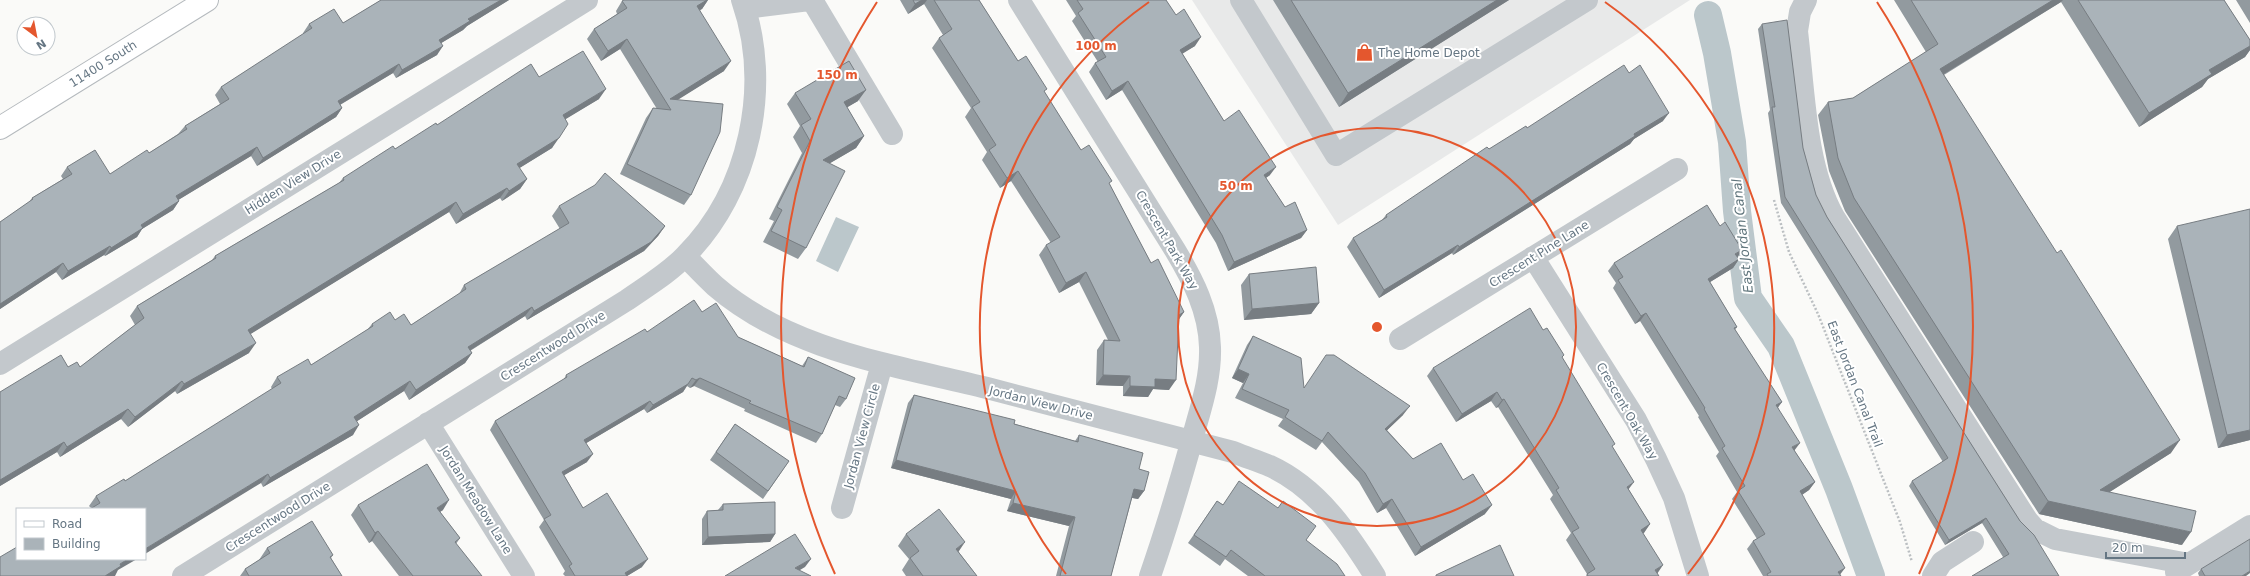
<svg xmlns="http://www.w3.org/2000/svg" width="2250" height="576" font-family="'DejaVu Sans',sans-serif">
<rect width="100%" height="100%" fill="#fafaf8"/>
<!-- built -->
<path fill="#e8e9e9" d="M1192,0H1690L1338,225Z"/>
<!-- water -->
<path fill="#bbc7cb" d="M836,217L859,227L838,272L816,261Z"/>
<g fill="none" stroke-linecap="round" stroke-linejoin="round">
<!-- canal -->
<path stroke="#bbc7cb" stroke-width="28" d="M1708,15L1717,53L1732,142L1737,211L1748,298L1781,346L1839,489L1871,576"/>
<defs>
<path id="major" d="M0,128L207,0"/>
</defs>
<!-- major casing -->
<use href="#major" stroke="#b5babe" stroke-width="24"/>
<!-- path -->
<path stroke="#bbbfc2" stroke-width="2.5" stroke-dasharray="2 2" stroke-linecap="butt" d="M1774,200L1789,252L1818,314L1900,522L1912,562"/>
<!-- minor -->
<path stroke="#c3c8cc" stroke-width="22" d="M812,0L892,134
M1019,0L1175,250C1193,280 1209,311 1210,347C1211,378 1201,407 1193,436C1180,483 1166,530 1150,576
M1241,0L1336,155L1587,0
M1806,0L1800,12L1797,31C1804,89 1805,166 1834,217L2027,520L2035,529L2055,539L2189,564
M745,8L809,0
M685,256C695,266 705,277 715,286C790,351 895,365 987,388C1069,410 1151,431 1233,452C1245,457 1258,461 1270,466C1318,488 1348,533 1375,576
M1533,257L1636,420L1656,459L1674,498L1698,576
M1400,339L1677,169
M0,364L587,0
M428,423L524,576
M842,508L882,364
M2176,572L2250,526
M183,576L627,300C647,286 669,273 685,256C750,191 772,86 742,0
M1933,576L1942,562L1973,542"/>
<!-- major -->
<use href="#major" stroke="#fff" stroke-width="22"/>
</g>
<!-- wall -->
<path fill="#929a9f" d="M381,0H509L467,26L463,30L441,43L437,55L396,78L393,73L340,105L342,108L336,117L257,166L251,156L178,200L179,201L173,210L142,229L137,237L105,256L104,255L62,280L56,272L0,309V222L29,202L32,198L63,179L61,176L67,167L110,174L149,153L178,134L185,126L220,104L215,95L221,87L304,34L303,33L309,24L343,23Z
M624,0H708L702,9L700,10L724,71L678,99L691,195L684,205L620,174L646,118L653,108L657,109L620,49L601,61L587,39L594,29L617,14L616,11L622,1Z
M900,0H979L1018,61L1045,93L1081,150L1110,185L1151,263L1184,312L1179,319L1169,390L1153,389L1148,397L1123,396V386L1096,385L1097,350L1104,340H1108L1079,282L1059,293L1039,255L1046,245L1051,243L1011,181L1000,188L982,160L987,152L965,117L971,108L932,48L939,38L943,35L924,4L908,14Z
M1066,0H1166L1195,46L1182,53L1224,121L1270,175L1266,178L1285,207L1307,230L1301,238L1228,271L1216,243L1122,90L1106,100L1089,72L1095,63L1098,62L1072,21L1076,16Z
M1273,0H1509L1339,107Z
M1894,0H2224L2250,40V50L2245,57L2208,79L2202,87L2139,127L2061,2L1944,75L2171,453L2109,492L2182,545L2039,514L1845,211L1829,171L1818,115L1828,102L1853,98L1926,52Z
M2236,0H2250V23Z
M1762,24L1803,148L1816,195L1827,217L2020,521L2059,576L2003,557L1982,523L1945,545L1909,486L1912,481L1943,462L1781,203L1768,113L1770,110L1758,29Z
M1629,73L1663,121L1634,139L1630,144L1453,255L1452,253L1379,298L1347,247L1353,238L1382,220L1386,215L1489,149Z
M539,77L599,99L565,119L552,148L519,168L527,179L520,189L502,201L500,198L456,224L449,212L250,334L249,353L177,394L175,391L128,427L121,419L60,457L57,452L0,486V392L68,367H80L135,325L130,316L137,306L212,260L215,256L339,183L343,178L395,149L437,125Z
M795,93L858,101L847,107L864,136L856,148L830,163L806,248L798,259L763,242L774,221L769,219L802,153L793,137L800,126L787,104Z
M559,206L665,226L658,236L644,251L527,320L525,316L470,351L472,353L465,363L409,400L404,391L357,421L353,435L263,487L261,483L91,508L89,506L96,496L125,481L272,389L271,387L277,377L311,365L367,330L372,324L395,320L411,325L459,294L464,285L560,229L552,216Z
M1720,226L1739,259L1733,268L1710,282L1737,327L1735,330L1782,402L1778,407L1794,450L1815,482L1809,490L1802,495L1841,576H1763L1747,549L1753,541L1757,539L1732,499L1737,492L1716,456L1719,452L1698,417L1699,416L1640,321L1635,324L1613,288L1616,283L1608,271L1614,263Z
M2177,226L2250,440L2218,448L2168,239Z
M1249,274L1319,303L1311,314L1244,320L1241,285Z
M702,312L738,337L802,366L808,357L846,399L840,407L835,405L822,434L816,443L744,411L745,409L694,386L690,388L687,386L683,392L647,413L644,409L586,443L587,462L564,475L583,508L642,567L627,576H565L563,574L565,571L539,527L544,520L490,430L495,421L564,379L566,375L647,332Z
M1543,330L1562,358L1612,447L1629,490L1650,524L1643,533L1657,574L1659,576H1586L1587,574L1566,540L1571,533L1550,499L1553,495L1498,407L1496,408L1491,401L1456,422L1427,376L1433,368Z
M1253,336L1304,388L1403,415L1387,430L1413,459L1463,480L1485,514L1415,556L1386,508L1377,513L1359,482L1322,442L1316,450L1278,426L1283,419L1235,398L1243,383L1232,378L1247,345Z
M914,395L1075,441L1079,435L1139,469L1144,491L1138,499L1132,498L1111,576H1056L1069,526L1007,511L1011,499L891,468L908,403Z
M735,424L789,461L763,499L710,460Z
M1217,501L1222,504L1306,540L1345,576H1248L1225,559L1220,566L1188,543Z
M723,504L775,534L770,542L702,545V519L707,511L718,510Z
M358,505L443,510L440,512L460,538L456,544L482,576H399L372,541L369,543L351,515Z
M906,534L958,551L977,576H906L902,570L909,559L898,546Z
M267,548L333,555L331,558L342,576H240L245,569L259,560Z
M2201,569L2246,576H2199L2198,573Z"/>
<!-- shaded-wall -->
<path fill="#777d82" d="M501,0H509L467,26L463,30L433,48L439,40L468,19Z
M707,0H708L702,9L690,15L697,6Z
M922,0H927L924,4L908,14L915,4Z
M1497,0H1509L1339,107L1348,93Z
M2053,0H2063L2061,2L1931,82L1940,69Z
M1201,37L1195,46L1174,59L1180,50Z
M627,39L620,49L601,61L608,51Z
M443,46L437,55L396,78L402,70Z
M2250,46V50L2245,57L2208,79L2202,87L2139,127L2149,113L2209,70Z
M731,61L724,71L668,106L670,99Z
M399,64L393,73L331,110L338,101Z
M1128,81L1122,90L1106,100L1112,91Z
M606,89L599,99L556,125L563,115Z
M866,90L858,101L836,114L844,102Z
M342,108L336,117L257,166L263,158Z
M1669,113L1663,121L1634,139L1630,144L1453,255L1459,247L1634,134Z
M864,136L856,148L815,172L823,160Z
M559,138L552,148L510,174L517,164Z
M257,147L251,156L170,205L176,196Z
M1276,167L1270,175L1258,183L1264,175Z
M1018,171L1011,181L1000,188L1007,178Z
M527,179L520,189L502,201L509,191Z
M507,188L500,198L456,224L463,214Z
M179,201L173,210L142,229L137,237L105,256L111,248L141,225Z
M456,202L449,212L241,340L248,330Z
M665,226L658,236L644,251L527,320L534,311Z
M1307,230L1301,238L1228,271L1234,262Z
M1458,245L1452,253L1379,298L1384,290Z
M110,246L104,255L62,280L68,271Z
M1742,250L1737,258L1735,254Z
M1739,259L1733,268L1702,287L1708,279Z
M63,263L56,272L0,309V304Z
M1086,272L1079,282L1059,293L1066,283Z
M1319,303L1311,314L1244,320L1252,309Z
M532,307L525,316L461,356L468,347Z
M1184,312L1177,322L1179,315Z
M1646,313L1640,321L1635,324L1641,316Z
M256,343L249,353L177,394L184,384Z
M472,353L465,363L409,400L416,390Z
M1238,369L1249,374L1243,383L1232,378Z
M1103,375L1130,376L1123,386L1096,385Z
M700,378L694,386L690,388L696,380Z
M1155,379L1176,380L1169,390L1153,389L1148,397L1123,396L1130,386Z
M182,381L175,391L128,427L135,417Z
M410,381L404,391L348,427L354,417Z
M688,384L683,392L647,413L653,405Z
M1497,392L1491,401L1456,422L1462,414Z
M1504,399L1498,407L1496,408L1502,400Z
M650,401L644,409L578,448L584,440Z
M1782,402L1776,410V405Z
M1410,406L1403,415L1379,438L1385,429Z
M128,409L121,419L60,457L67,447Z
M359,425L353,435L263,487L270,478Z
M2250,430V440L2218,448L2227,435Z
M2180,440L2171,453L2091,504L2100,490Z
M64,442L57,452L0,486V480Z
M1800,443L1794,451L1792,447Z
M593,454L587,462L556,480L562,472Z
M896,460L1016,491L1011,499L891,468Z
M268,474L261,483L145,554V549Z
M1634,482L1628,490L1627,487Z
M1815,482L1809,490L1794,500L1800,491Z
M1134,489L1144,491L1138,499L1128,497Z
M1392,499L1386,508L1377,513L1383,504Z
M449,500L443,510L430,518L437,508Z
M2048,501L2191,532L2182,545L2039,514Z
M1013,503L1075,517L1069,526L1007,511Z
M1492,505L1485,514L1415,556L1421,547Z
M1986,518L1982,523L1945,545L1949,540Z
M1650,524L1644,533L1635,538L1641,530Z
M378,531L372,541L369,543L375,533Z
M775,534L770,542L702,545L708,537Z
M965,542L957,554L956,549Z
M128,559H137L118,570L115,576H105L120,564Z
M648,559L642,567L627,576L625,573Z
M811,559L805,567L790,576L795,568Z
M1663,565L1657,574L1655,570Z
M1845,568L1839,576L1838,572Z
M2250,571V573L2246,576H2242Z"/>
<!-- building -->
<path fill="#aab3b9" stroke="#777d82" d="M381,0H501L468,19L470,21L439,40L443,46L402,70L399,64L338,101L342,108L263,158L257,147L176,196L179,201L141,225L143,228L111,248L110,246L68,271L63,263L0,304V222L33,199L32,198L72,174L67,167L95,150L110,174L147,150L149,153L187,129L185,126L229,99L221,87L312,28L309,24L334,9L343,23Z
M624,0H707L697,6L731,61L670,99L723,104L720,132L691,195L627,164L653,108L671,110L627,39L608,51L594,29L627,8L622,1Z
M913,0H922L915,4Z
M934,0H979L1018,61L1026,56L1047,89L1044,91L1081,150L1089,145L1112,181L1109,183L1151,263L1158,259L1184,312L1179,315L1176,380L1155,379V387L1130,386V376L1103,375L1104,340L1120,341L1086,272L1066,283L1046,245L1060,237L1018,171L1007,178L989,150L996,145L972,107L980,102L939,38L952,29Z
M1077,0H1166L1176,15L1184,9L1201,37L1180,50L1224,121L1239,110L1276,167L1264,175L1285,207L1295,202L1307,230L1234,262L1222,235L1128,81L1112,91L1095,63L1106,57L1078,13L1083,9Z
M1291,0H1497L1348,93Z
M1911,0H2053L1940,69L2057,253L2061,250L2180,440L2100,490L2196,511L2191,532L2048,501L1854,198L1838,158L1828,102L1853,98L1938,44Z
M2078,0H2224L2250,40V46L2209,70L2212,74L2149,113Z
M1787,20L1803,148L1816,195L1827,217L2020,521L2034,535L2059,576H1972L2009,554L1986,518L1949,540L1912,481L1948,458L1785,197L1772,107H1775L1762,24Z
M583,51L606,89L563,115L568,124L559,138L517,164L527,179L509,191L507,188L463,214L456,202L248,330L256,343L184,384L182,381L135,417L128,409L67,447L64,442L0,480V392L61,355L68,367L77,362L80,367L144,318L137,306L216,258L215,256L344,180L343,178L393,146L395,149L436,123L437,125L531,64L539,77Z
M849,61L866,90L844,102L864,136L823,160L845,171L806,248L771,231L782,210L777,207L810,141L801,125L811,119L795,93Z
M1624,65L1629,73L1640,65L1669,113L1634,134L1635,136L1459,247L1458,245L1384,290L1353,238L1387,217L1386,215L1487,147L1489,149L1526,126L1527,128Z
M605,173L665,226L651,242L534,311L532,307L468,347L472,353L416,390L410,381L354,417L359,425L270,478L268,474L145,549V509H90L100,503L96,496L124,479L125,481L281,383L277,377L308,359L311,365L373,326L372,324L390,312L395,320L404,314L411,325L466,289L464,285L569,223L559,206L595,185Z
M1707,205L1720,226L1725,222L1742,250L1735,254L1739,259L1708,279L1737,327L1734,328L1782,402L1776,405L1800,443L1792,447L1815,482L1800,491L1845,568L1838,572L1841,576H1768L1767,574L1771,572L1753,541L1765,534L1738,491L1745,486L1722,448L1725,446L1704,409L1705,408L1646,313L1641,316L1618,280L1623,277L1614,263Z
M2250,209V430L2227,435L2177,226Z
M1316,267L1319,303L1252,309L1249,274Z
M694,300L702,312L716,303L738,337L804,367L808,357L855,378L846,399L839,396L822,434L749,403L751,401L700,378L696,380L692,378L688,384L653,405L650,401L584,440L593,454L562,472L583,508L607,493L648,559L625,573L627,576H575L569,566L572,564L544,519L551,515L495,421L567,377L566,375L645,329L647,332Z
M1530,308L1543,330L1547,328L1564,355L1562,357L1615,444L1612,446L1634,482L1627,487L1650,524L1641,530L1663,565L1655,570L1659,576H1588L1587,574L1595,569L1572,532L1579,528L1556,490L1559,488L1504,399L1502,400L1497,392L1462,414L1433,368Z
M1253,336L1301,358L1304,388L1326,355H1334L1410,406L1385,429L1413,459L1441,443L1463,480L1473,474L1492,505L1421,547L1392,499L1383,504L1365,473L1328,432L1322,441L1285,417L1289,410L1242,389L1249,374L1238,369Z
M914,395L1015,420L1014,424L1078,442L1079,435L1143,453L1139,469L1149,472L1144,491L1134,489L1111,576H1060L1075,517L1013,503L1016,491L896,460Z
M735,424L789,461L768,491L716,452Z
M427,464L449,500L437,508L460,538L455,542L482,576H413L378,531L375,533L358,505Z
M1239,481L1278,508L1283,501L1316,526L1306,540L1337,564L1345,576H1265L1231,550L1226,557L1194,535L1217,501L1223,505Z
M775,502V534L708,537L707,511L723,510V504Z
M939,509L965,542L956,549L977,576H923L910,558L919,551L906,534Z
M312,521L333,555L330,557L342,576H249L245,569L270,553L267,548Z
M795,534L811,559L795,568L811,576H725Z
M2250,539V571L2242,576H2205L2201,569Z
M1500,545L1514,576H1436V575Z
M17,547V559H128L120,564L121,566L105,576H0V557Z"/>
<!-- distance rings -->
<g fill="none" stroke="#e4572e" stroke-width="2">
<circle cx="1377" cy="327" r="199"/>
<path d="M1066 574A397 397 0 0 1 1149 2M1605 2A397 397 0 0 1 1688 574"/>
<path d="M835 574A596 596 0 0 1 877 2M1877 2A596 596 0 0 1 1919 574"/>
</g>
<!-- icons -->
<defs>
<symbol id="shop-bare" viewBox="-9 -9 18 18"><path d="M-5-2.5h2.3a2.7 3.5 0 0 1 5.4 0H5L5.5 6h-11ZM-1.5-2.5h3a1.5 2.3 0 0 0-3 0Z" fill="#e4572e" stroke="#fff" stroke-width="2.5" paint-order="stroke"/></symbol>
</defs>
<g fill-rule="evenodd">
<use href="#shop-bare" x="1352" y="40" width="25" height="25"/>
</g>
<g text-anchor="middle" stroke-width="4" stroke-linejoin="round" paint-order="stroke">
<!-- poi labels -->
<g font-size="12" fill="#657683" stroke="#fff" text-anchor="start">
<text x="1378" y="57">The Home Depot</text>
</g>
<!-- street labels -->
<g font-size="12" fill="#657683" stroke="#fff">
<text transform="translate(103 64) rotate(-32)" y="4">11400 South</text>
<text transform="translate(293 182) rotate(-32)" y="4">Hidden View Drive</text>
<text transform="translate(1167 240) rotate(60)" y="4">Crescent Park Way</text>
<text transform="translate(1539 254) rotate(-32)" y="4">Crescent Pine Lane</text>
<text transform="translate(553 346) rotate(-32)" y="4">Crescentwood Drive</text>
<text transform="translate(1855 384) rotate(69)" y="4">East Jordan Canal Trail</text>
<text transform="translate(1041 403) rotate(14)" y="4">Jordan View Drive</text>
<text transform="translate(1627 411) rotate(60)" y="4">Crescent Oak Way</text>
<text transform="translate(862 436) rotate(-75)" y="4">Jordan View Circle</text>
<text transform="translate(476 500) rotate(58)" y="4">Jordan Meadow Lane</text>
<text transform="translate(278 517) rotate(-32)" y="4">Crescentwood Drive</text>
</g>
<!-- water labels -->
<g font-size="13" font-style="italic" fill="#60757c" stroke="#fff">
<text transform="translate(1742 236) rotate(-96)" y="5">East Jordan Canal</text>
</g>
</g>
<circle cx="1377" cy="327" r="6" fill="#e4572e" stroke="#fff" stroke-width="2"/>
<g font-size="12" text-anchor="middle" font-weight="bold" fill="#e4572e" stroke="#fff" stroke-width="4" stroke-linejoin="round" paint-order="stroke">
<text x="1096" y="50">100 m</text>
<text x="837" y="79">150 m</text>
<text x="1236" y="190">50 m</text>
</g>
<!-- legend -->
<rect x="16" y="508" width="130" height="52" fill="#ffffff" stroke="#c1c8cd"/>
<rect x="24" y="521" width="20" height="6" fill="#ffffff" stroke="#c1c8cd"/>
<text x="52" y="528" font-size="12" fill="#657683">Road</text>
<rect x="24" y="538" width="20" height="12" fill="#aab3b9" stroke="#c1c8cd"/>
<text x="52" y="548" font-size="12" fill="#657683">Building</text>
<!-- north arrow -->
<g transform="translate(36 36) rotate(148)"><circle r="19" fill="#ffffff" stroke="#c1c8cd"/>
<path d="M0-3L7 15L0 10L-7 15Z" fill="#e4572e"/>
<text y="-6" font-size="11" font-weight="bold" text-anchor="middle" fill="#657683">N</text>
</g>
<!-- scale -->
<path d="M2106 552v6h79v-6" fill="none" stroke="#657683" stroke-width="2"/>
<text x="2112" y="552" font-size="12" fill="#657683" stroke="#ffffff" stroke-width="3" paint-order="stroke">20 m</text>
</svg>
